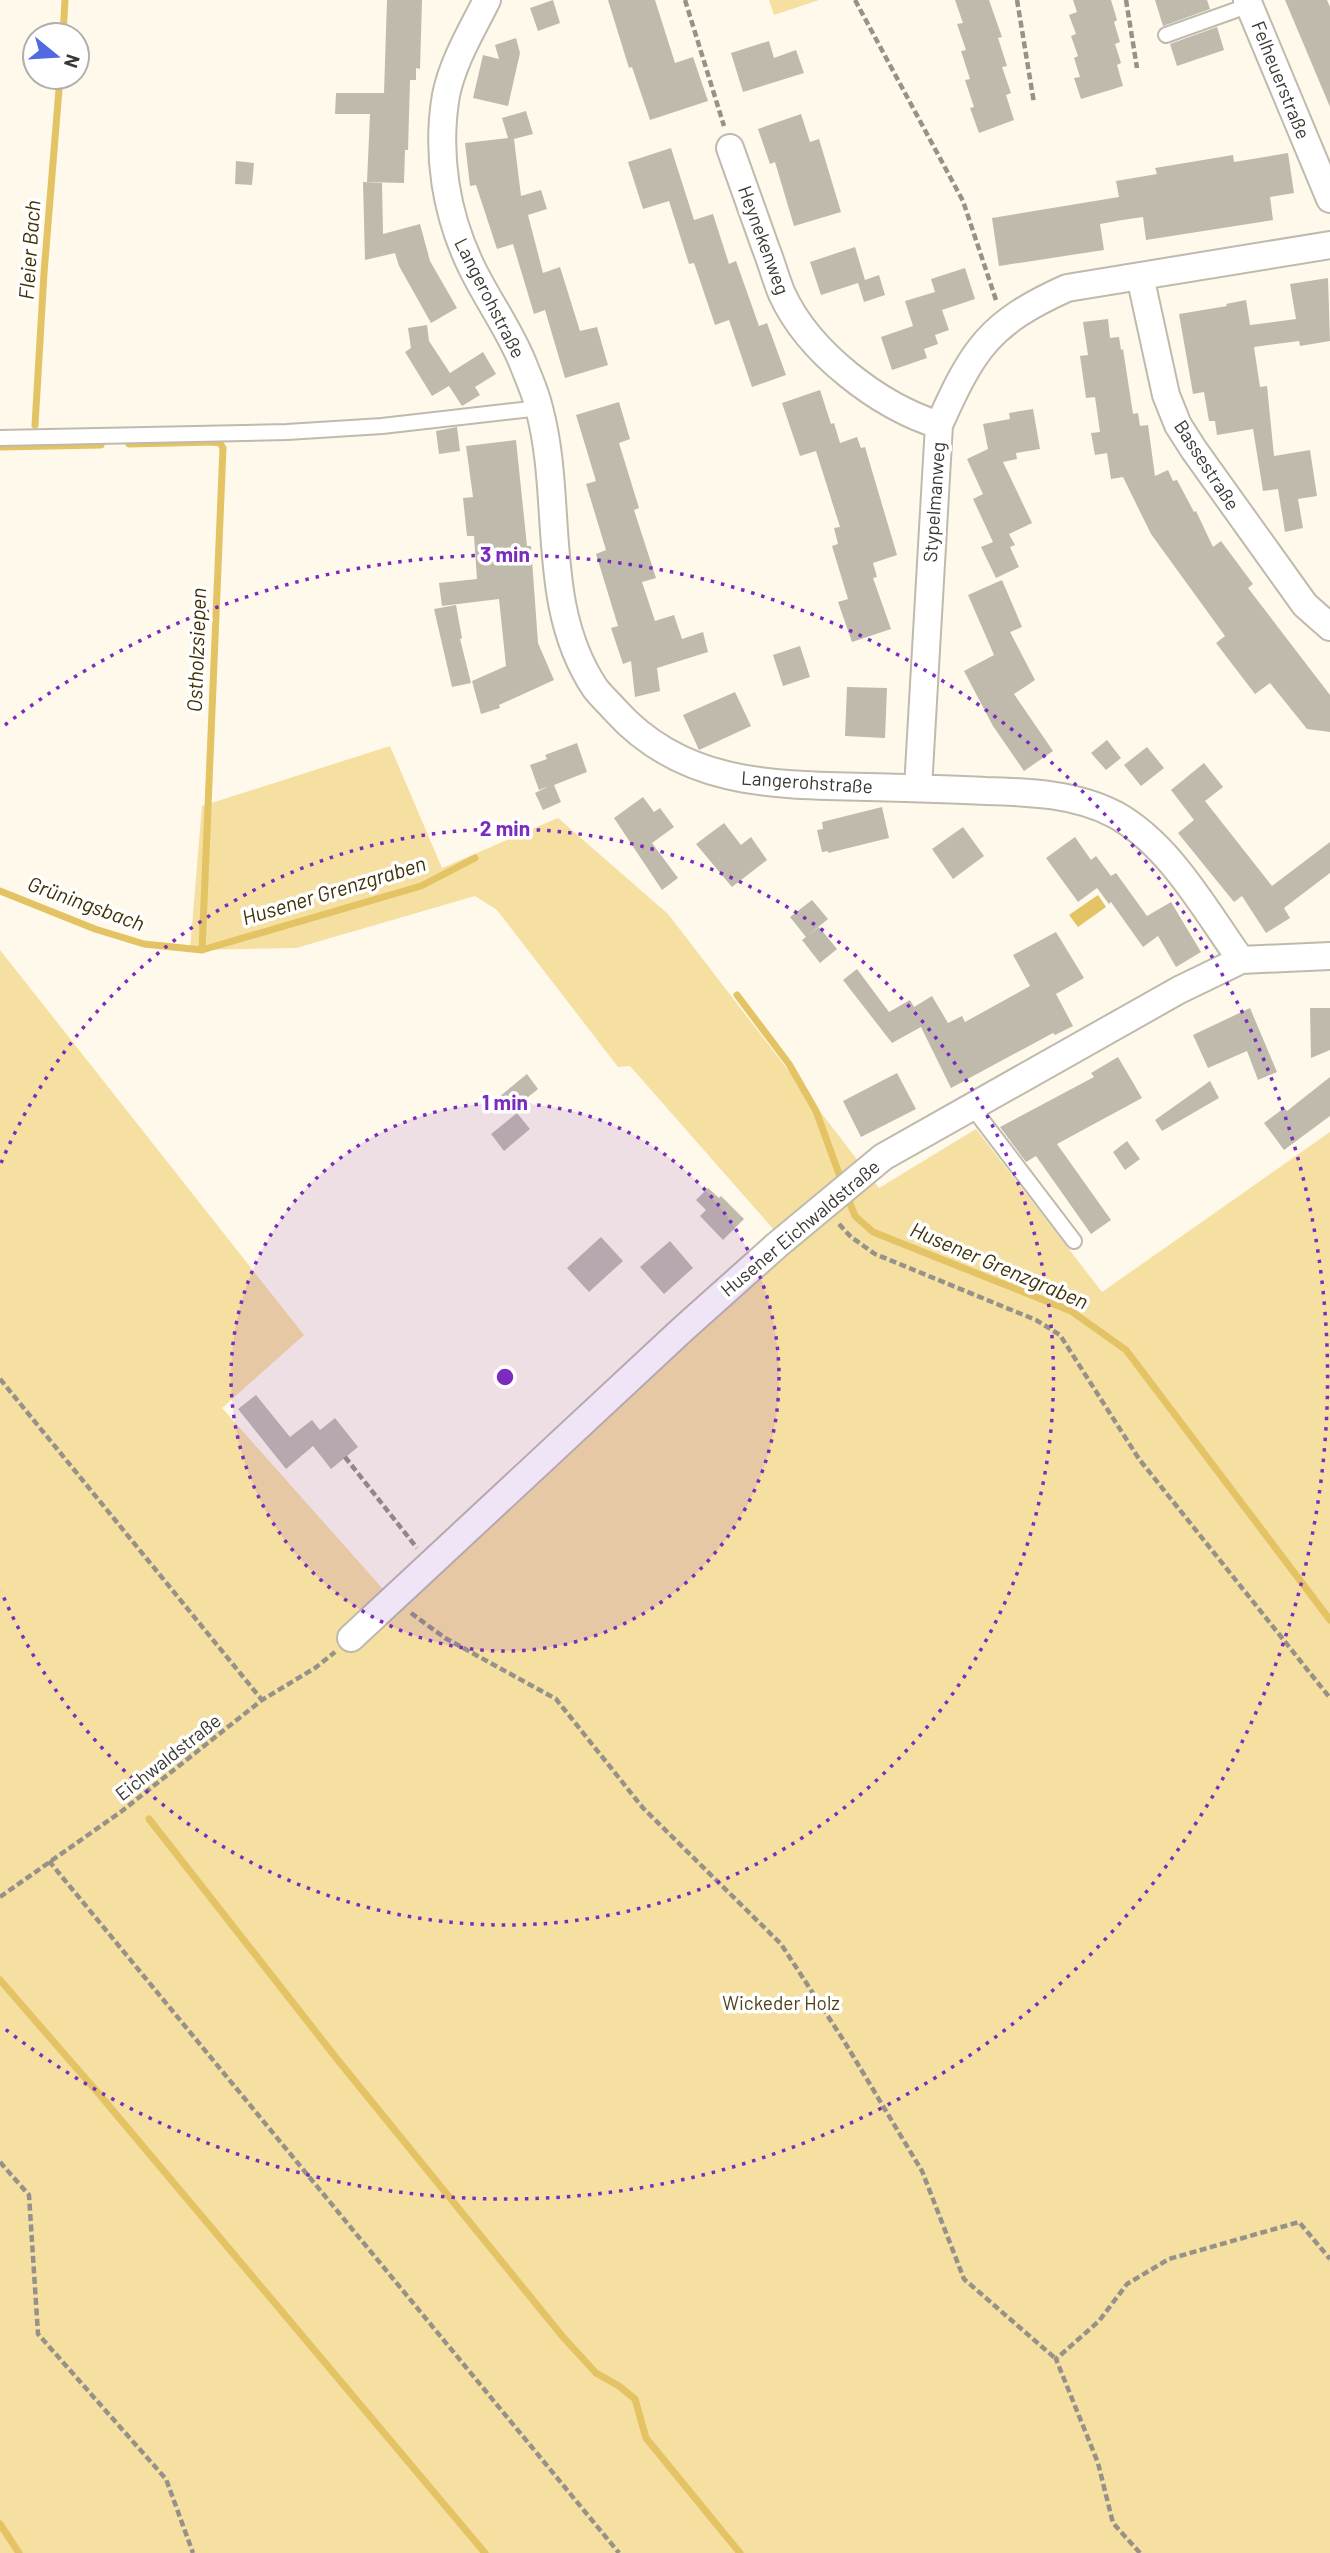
<svg xmlns="http://www.w3.org/2000/svg" width="1330" height="2553" font-family="Barlow,sans-serif">
<rect width="100%" height="100%" fill="#fef9ea"/>
<!-- green -->
<path fill="#f5dfa1" d="M769,0H819L774,15Z
M390,746L442,868L558,818L668,914L879,1188L976,1129L1102,1292L1330,1132V2553H0V950L304,1335L222,1408L399,1607L790,1248L630,1066L618,1067L497,910L475,896L296,948L190,950L202,806Z"/>
<!-- water -->
<path fill="#e3c364" d="M1098,895L1106,907L1078,927L1069,915Z"/>
<g fill="none" stroke-linecap="round" stroke-linejoin="round">
<!-- stream -->
<path stroke="#e3c364" stroke-width="7" d="M63,35L65,0
M35,425L44,273L60,77
M129,444L213,442L220,443L223,448L202,950
M0,447L101,445
M0,891L95,929L144,944L202,950L421,886L475,858
M737,995L789,1064L816,1111L842,1182
M846,1193L855,1216L873,1232L1071,1311L1126,1350L1330,1620
M149,1819L337,2059L563,2337L596,2373L619,2386L635,2399L646,2438L740,2553
M0,1980L99,2094L485,2553
M0,2524L19,2553"/>
</g>
<!-- building -->
<path fill="#bfbaac" d="M387,0H422L420,69L416,68V80H410L408,150H405L404,183L367,182L370,114H335L336,93H384Z
M553,0L560,23L538,31L530,8Z
M608,0H655L675,63L693,57L708,101L650,120L632,67L629,68Z
M955,0H989L1002,37L998,38L1007,66L1002,67L1011,93L1006,95L1014,120L979,133L970,108L974,107L965,80L970,79L961,51L966,50L957,24L963,23Z
M1073,0H1111L1117,20L1114,22L1120,42L1115,44L1121,63L1117,65L1123,86L1081,99L1074,78L1080,77L1074,58L1078,56L1071,36L1076,34L1069,15L1077,12Z
M1155,0H1207L1210,9L1163,26Z
M1285,0H1327L1330,7V107Z
M1217,27L1224,50L1177,66L1170,44Z
M516,38L520,53L508,106L473,98L483,55L499,59L495,45Z
M769,41L774,58L796,50L804,73L743,92L731,53Z
M526,111L533,134L514,139L521,196L541,190L547,209L528,215L543,273L560,267L580,331L597,327L608,365L565,378L545,310L534,314L513,244L497,249L476,185L470,186L465,143L508,138L502,118Z
M801,114L810,142L819,139L841,212L794,226L775,162L770,164L758,129Z
M671,148L694,220L713,214L729,264L736,261L759,326L767,323L786,375L752,387L729,320L715,325L694,263L689,264L669,201L643,209L628,162Z
M1288,153L1294,193L1270,197L1273,220L1146,240L1143,217L1122,220L1100,224L1104,250L999,266L992,218L1119,197L1116,181L1157,174L1155,168L1233,155L1234,162Z
M236,161L254,163L252,185L235,184Z
M363,182L382,183L383,234L420,224L430,261L457,308L431,323L399,266L395,253L365,260Z
M855,247L865,280L879,275L885,295L864,302L858,283L821,295L810,262Z
M965,268L975,299L942,310L949,330L935,335L938,344L924,349L927,358L892,370L881,337L913,326L905,301L935,292L931,279Z
M1328,278L1330,341L1300,346L1299,341L1254,347L1260,387L1267,386L1274,456L1310,450L1317,496L1298,499L1303,528L1285,532L1278,489L1263,491L1253,429L1217,435L1215,421H1209L1204,392L1193,394L1179,314L1227,306L1226,304L1246,300L1250,325L1296,319L1290,284Z
M1108,319L1110,338L1119,337L1121,350L1123,349L1133,414L1138,413L1140,426L1148,425L1155,476L1168,470L1173,481L1177,480L1194,512L1196,511L1213,547L1221,541L1253,584L1248,588L1330,695V732L1307,729L1270,683L1255,694L1216,643L1225,636L1151,534L1123,477L1111,479L1107,453L1095,455L1091,433L1100,432L1095,397L1086,398L1080,356L1088,355L1083,322Z
M427,325L429,341L450,373L483,352L496,374L475,387L480,395L462,406L449,386L432,396L405,352L411,348L408,328Z
M820,390L831,424L834,423L840,443L857,437L861,448L865,447L897,555L873,563L877,577L873,578L891,629L852,642L838,602L848,599L832,546L838,544L834,528L840,527L816,451L800,456L782,403Z
M619,402L630,439L619,443L639,508L634,510L656,578L642,582L655,621L674,615L682,639L703,632L708,652L657,668L660,691L635,697L631,661L623,664L611,628L618,626L596,554L606,550L586,484L596,481L576,415Z
M1033,409L1040,449L1016,453L1017,459L1003,462L1032,523L1009,534L1015,545L1010,547L1019,567L996,578L981,547L993,542L973,499L983,494L967,459L988,449L983,424L1010,419L1009,413Z
M457,427L460,451L439,454L436,431Z
M516,440L527,546H531L538,643L554,680L499,705L500,708L481,714L472,681L506,666L499,599L442,606L439,583L477,579L474,536H467L463,498L473,497L466,446Z
M1002,580L1022,627L1010,632L1035,680L1014,694L1053,751L1024,771L993,726L964,671L994,655L968,595Z
M456,605L462,638L460,639L471,683L452,687L434,609Z
M800,646L810,677L783,686L773,655Z
M847,687L887,688L885,738L845,736Z
M735,692L751,726L699,750L683,715Z
M1107,740L1121,758L1106,770L1091,753Z
M577,743L587,772L554,785L561,802L543,810L535,793L549,786L539,790L530,765L547,759L545,755Z
M1147,747L1164,768L1141,786L1124,765Z
M1204,763L1223,787L1205,801L1272,886L1330,842V873L1284,908L1290,918L1266,933L1242,896L1234,902L1178,833L1194,820L1171,790Z
M643,797L654,812L660,808L674,827L652,843L678,878L662,890L614,818Z
M882,807L889,838L828,853V851L822,852L817,830L823,829L822,822Z
M724,823L741,845L751,837L767,860L732,887L696,844Z
M963,827L984,856L953,879L932,849Z
M1075,837L1091,860L1096,856L1111,876L1116,873L1147,916L1171,902L1201,952L1176,967L1158,936L1143,947L1111,902L1109,904L1097,888L1078,902L1046,858Z
M812,900L828,919L806,937L790,917Z
M819,927L837,949L820,963L802,940Z
M1056,932L1084,978L1056,994L1073,1026L1055,1035L1053,1033L951,1088L921,1027L892,1043L843,980L857,969L889,1012L910,1000L914,1007L932,996L948,1023L962,1016L965,1022L1030,986L1013,955Z
M1250,1008L1277,1072L1258,1080L1247,1051L1208,1068L1193,1035Z
M1310,1008H1330V1050L1311,1058Z
M1118,1057L1142,1098L1057,1144L1111,1220L1091,1234L1036,1156L1026,1162L1000,1127L1094,1077L1091,1073Z
M897,1073L916,1109L861,1137L843,1101Z
M527,1074L538,1089L511,1111L499,1097Z
M1330,1077V1116L1284,1150L1264,1123L1284,1108L1287,1111Z
M1210,1081L1219,1098L1162,1131L1155,1120Z
M517,1113L530,1129L504,1151L491,1134Z
M1127,1141L1140,1159L1125,1170L1113,1152Z
M708,1188L719,1198L721,1196L744,1219L723,1240L700,1216L706,1210L696,1200Z
M601,1237L623,1261L589,1292L567,1268Z
M670,1241L693,1268L664,1294L640,1267Z
M256,1395L290,1437L312,1420L320,1430L335,1418L358,1447L331,1469L313,1446L286,1469L238,1409Z"/>
<g fill="none" stroke-linecap="round" stroke-linejoin="round">
<defs>
<path id="lane" d="M1166,35L1250,5
M0,438L287,432L382,426L540,408
M972,1107L1074,1241"/>
<path id="street" d="M487,0C472,30 453,61 446,95C436,154 446,215 472,268C488,301 511,332 524,366C529,379 536,394 539,408C564,500 539,604 595,688C601,696 609,703 615,710C683,786 774,785 868,787C908,788 947,789 986,791C1030,792 1077,794 1116,815C1170,845 1206,911 1241,960
M1247,0L1330,199
M730,148C742,182 754,215 766,249C772,264 776,280 782,294C809,353 879,406 939,425
M1140,276L1166,395L1178,425L1194,450L1305,605L1330,627
M918,788L939,425C973,349 989,323 1067,288L1330,245
M351,1638L683,1329L777,1245L883,1157L1179,990L1241,960L1330,956"/>
</defs>
<!-- lane casing -->
<use href="#lane" stroke="#bfbaac" stroke-width="18"/>
<!-- street casing -->
<use href="#street" stroke="#bfbaac" stroke-width="30"/>
<!-- path -->
<path stroke="#969289" stroke-width="4.5" stroke-dasharray="7 3.5" stroke-linecap="butt" d="M685,0L724,126
M855,0L963,201L997,303
M1017,0L1034,103
M1126,0L1137,68
M839,1224L851,1237L875,1254L1036,1320L1060,1335L1139,1459L1330,1698
M0,1379L262,1700
M345,1457L417,1548
M411,1613L445,1638L556,1699L643,1808L781,1944L844,2041L922,2171L964,2279L1056,2359
M49,1861L619,2553
M0,1897L122,1811L262,1700L315,1668L335,1652
M0,2162L29,2195L38,2334L166,2479L193,2553
M1140,2553L1113,2523L1098,2463L1056,2359L1099,2321L1127,2284L1169,2259L1299,2222L1330,2259"/>
<!-- lane -->
<use href="#lane" stroke="#fff" stroke-width="14"/>
<!-- street -->
<use href="#street" stroke="#fff" stroke-width="26"/>
</g>
<!-- distance rings -->
<circle cx="505" cy="1377" r="274" fill="#7b2cbf" fill-opacity=".12"/>
<g fill="none" stroke="#7b2cbf" stroke-width="3.5" stroke-dasharray="3.5 7">
<circle cx="505" cy="1377" r="274"/>
<path d="M1 1163A548 548 0 1 1 1 1591"/>
<path d="M5 725A822 822 0 1 1 5 2029"/>
</g>
<g text-anchor="middle" stroke-width="7" stroke-linejoin="round" paint-order="stroke">
<!-- street labels -->
<g font-size="19" fill="#3a3833" stroke="#fff">
<text transform="translate(1281 80) rotate(68)" y="7">Felheuerstraße</text>
<text transform="translate(764 240) rotate(70)" y="7">Heynekenweg</text>
<text transform="translate(490 298) rotate(63)" y="7">Langerohstraße</text>
<text transform="translate(1207 465) rotate(57)" y="7">Bassestraße</text>
<text transform="translate(934 502) rotate(-86)" y="7">Stypelmanweg</text>
<text transform="translate(807 782) rotate(4)" y="7">Langerohstraße</text>
<text transform="translate(800 1228) rotate(-40)" y="7">Husener Eichwaldstraße</text>
<text transform="translate(168 1757) rotate(-38)" y="7">Eichwaldstraße</text>
</g>
<!-- park labels -->
<g font-size="19" fill="#4f4119" stroke="#fff">
<text x="781" y="2010">Wickeder Holz</text>
</g>
<!-- water labels -->
<g font-size="21" font-style="italic" fill="#3e3106" stroke="#fff">
<text transform="translate(30 250) rotate(-86)" y="7">Fleier Bach</text>
<text transform="translate(197 650) rotate(-88)" y="7">Ostholzsiepen</text>
<text transform="translate(334 891) rotate(-17)" y="7">Husener Grenzgraben</text>
<text transform="translate(86 904) rotate(20)" y="7">Grüningsbach</text>
<text transform="translate(999 1266) rotate(23)" y="7">Husener Grenzgraben</text>
</g>
</g>
<circle cx="505" cy="1377" r="10" fill="#7b2cbf" stroke="#fff" stroke-width="3.5"/>
<g font-size="21" text-anchor="middle" font-weight="bold" fill="#7b2cbf" stroke="#fff" stroke-width="7" stroke-linejoin="round" paint-order="stroke">
<text x="505" y="562">3 min</text>
<text x="505" y="836">2 min</text>
<text x="505" y="1110">1 min</text>
</g>
<!-- north arrow -->
<g transform="translate(56 56) rotate(108)"><circle r="33" fill="#ffffff" stroke="#b0afad" stroke-width="2"/>
<path d="M0-5L12 26L0 18L-12 26Z" fill="#516adf"/>
<text y="-10" font-size="19" font-weight="bold" text-anchor="middle" fill="#3a3833">N</text>
</g>
</svg>
